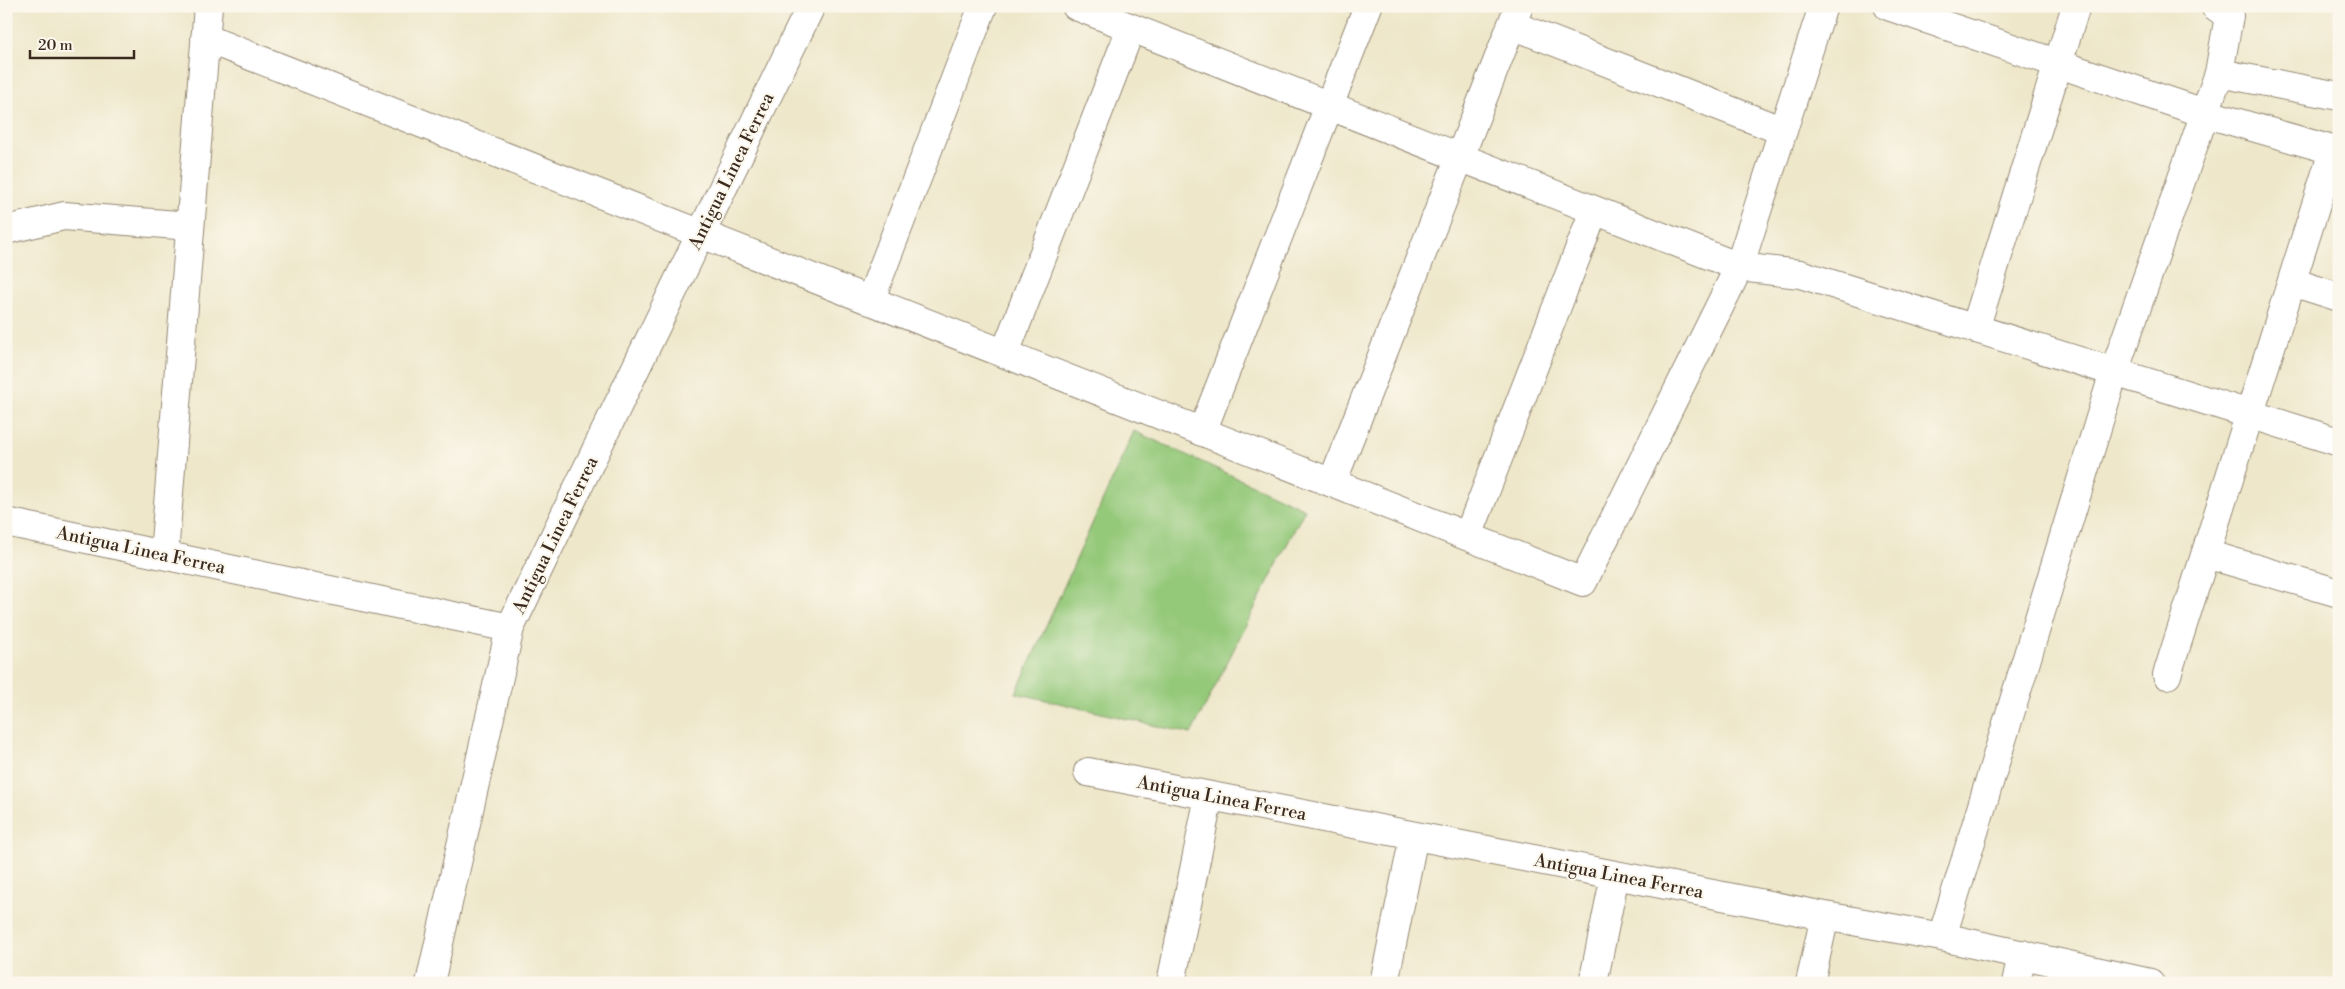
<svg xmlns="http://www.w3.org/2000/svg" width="2345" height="989" font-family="'Libre Bodoni',serif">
<rect width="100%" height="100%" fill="#fbf7ec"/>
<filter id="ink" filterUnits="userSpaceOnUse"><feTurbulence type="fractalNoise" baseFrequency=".02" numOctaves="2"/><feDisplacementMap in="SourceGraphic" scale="10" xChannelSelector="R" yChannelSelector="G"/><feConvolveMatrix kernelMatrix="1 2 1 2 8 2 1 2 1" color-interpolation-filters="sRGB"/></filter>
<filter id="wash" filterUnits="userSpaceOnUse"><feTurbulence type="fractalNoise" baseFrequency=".0096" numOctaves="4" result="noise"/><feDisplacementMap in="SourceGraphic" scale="20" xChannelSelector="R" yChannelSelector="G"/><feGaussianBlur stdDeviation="1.12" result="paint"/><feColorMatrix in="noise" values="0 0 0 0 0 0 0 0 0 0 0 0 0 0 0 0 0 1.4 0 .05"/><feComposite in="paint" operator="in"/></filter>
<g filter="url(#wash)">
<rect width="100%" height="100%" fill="#eee7ca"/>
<!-- green -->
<path fill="#95c97a" stroke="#687a4c" d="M1134,431L1305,509L1191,734L1016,693Z"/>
</g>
<g filter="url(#ink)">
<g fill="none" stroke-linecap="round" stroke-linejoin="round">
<defs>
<path id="minor" d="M1076,6L1739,267L1800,274L2339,442
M1888,6L2204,113L2339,152
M1512,25L1783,131
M205,38L1583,582L1739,267L1823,6
M2219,73L2339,96
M6,230L64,216L190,226
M2292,282L2339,297
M870,301L983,6
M1975,329L2076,6
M1005,353L1131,28
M1202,432L1368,6
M1332,483L1519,6
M6,522L510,628L811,6
M1468,536L1594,211
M2206,554L2339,593
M164,555L208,6
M2167,675L2333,151
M1088,772L1825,916L1942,937L2150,983
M1942,937L2114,372L2219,73L2229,16L2215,6
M430,983L510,628
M1171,983L1209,796
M1384,983L1414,836
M1593,983L1615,875
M1810,983L1825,916
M2016,983L2022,954"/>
</defs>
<!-- minor casing -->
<use href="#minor" stroke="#948874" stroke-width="30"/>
<!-- minor -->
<use href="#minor" stroke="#fff" stroke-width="28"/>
</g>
</g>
<g text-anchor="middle" stroke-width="4" stroke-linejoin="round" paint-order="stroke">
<!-- street labels -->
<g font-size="18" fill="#3b2a1e" stroke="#fbf7ec">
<text transform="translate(731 171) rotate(-64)" y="6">Antigua Linea Ferrea</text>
<text transform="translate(555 535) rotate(-64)" y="6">Antigua Linea Ferrea</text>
<text transform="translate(141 550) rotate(12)" y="6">Antigua Linea Ferrea</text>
<text transform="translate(1222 798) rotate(11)" y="6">Antigua Linea Ferrea</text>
<text transform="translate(1619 876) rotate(11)" y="6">Antigua Linea Ferrea</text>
</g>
</g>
<!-- margin -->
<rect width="2345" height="989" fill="none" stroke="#fbf7ec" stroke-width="25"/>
<!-- scale -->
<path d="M30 50v8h104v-8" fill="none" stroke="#3b2a1e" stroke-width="2.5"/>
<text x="38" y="50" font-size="15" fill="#3b2a1e" stroke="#fbf7ec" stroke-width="4" paint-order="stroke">20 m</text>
</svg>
